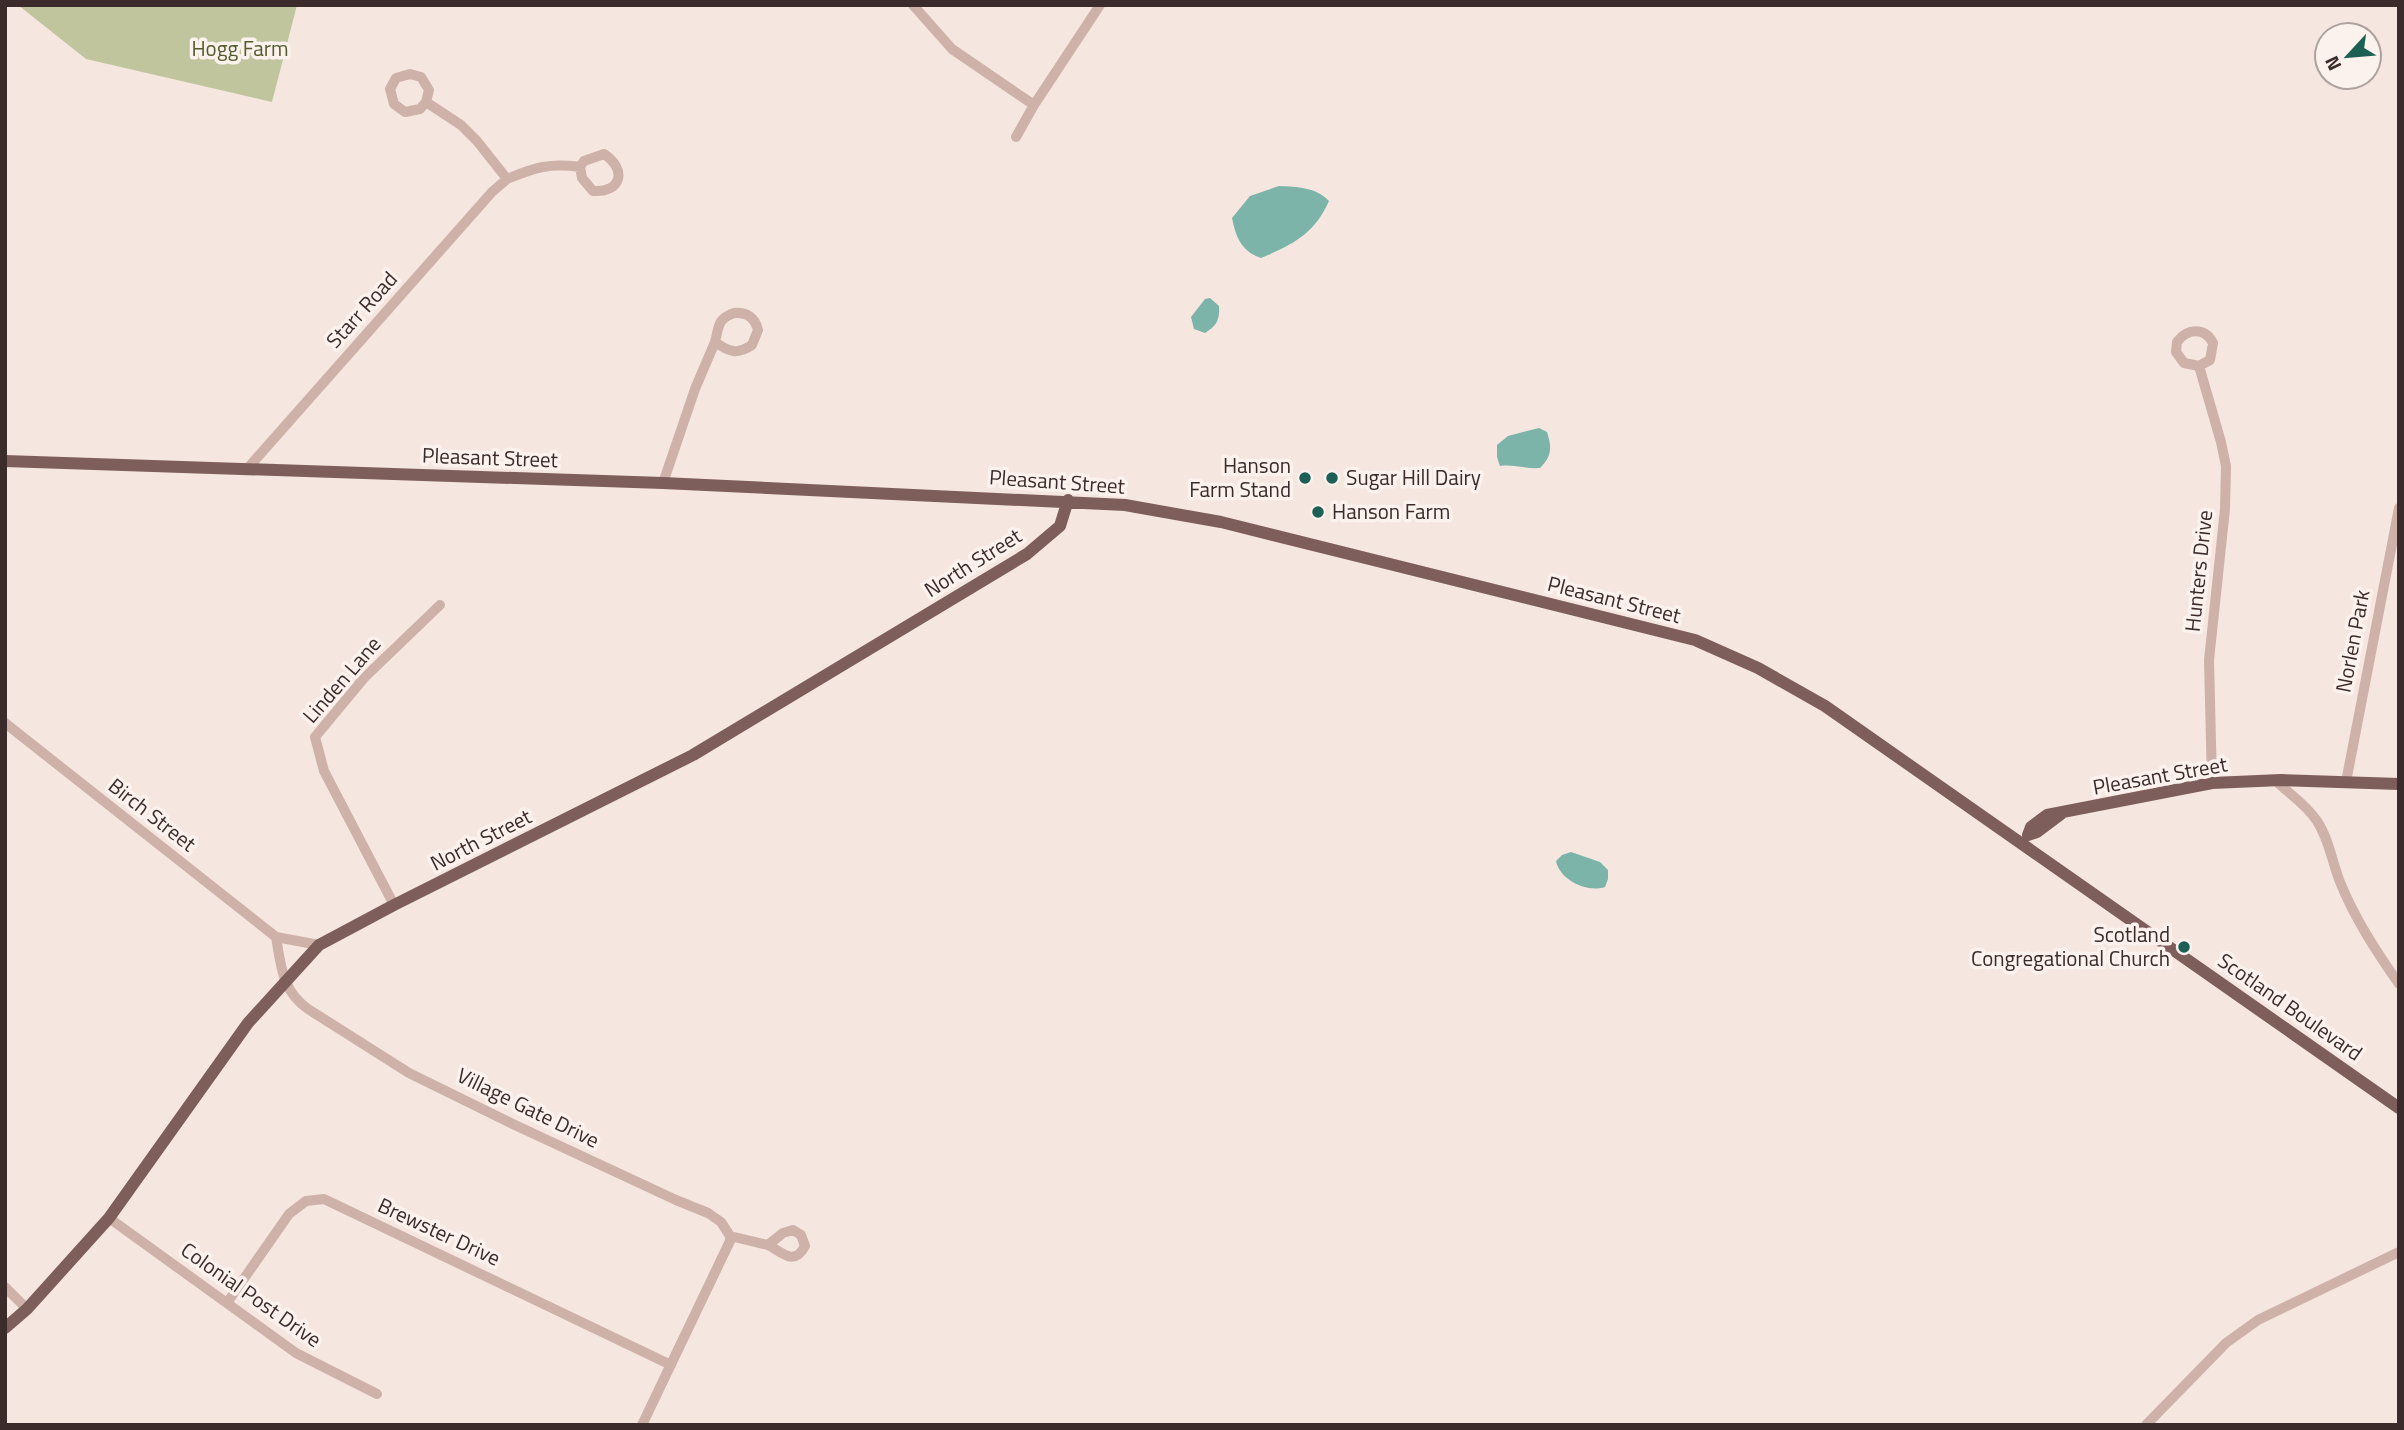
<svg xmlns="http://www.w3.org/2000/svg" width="2404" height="1430" font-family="'Titillium Web',sans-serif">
<rect width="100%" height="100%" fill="#f5e6df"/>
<!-- green -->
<path fill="#c1c59e" d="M18,5H297L272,102L86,59Z"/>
<!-- water -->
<path fill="#7cb4aa" d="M1279,186C1297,187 1316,187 1329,201C1314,234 1294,244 1261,258C1241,251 1236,237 1232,218L1250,196Z
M1210,298L1219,306C1220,319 1217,326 1205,333L1194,329L1191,317L1205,299Z
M1539,428L1547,432C1552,448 1552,456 1540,468C1526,469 1514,464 1500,466L1497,457V445L1508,436Z
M1571,852L1600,862L1608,870V879L1605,887C1587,893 1560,880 1556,861L1562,855Z"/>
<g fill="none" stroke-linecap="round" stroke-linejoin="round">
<!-- minor -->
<path stroke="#ceb2aa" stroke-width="10" d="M913,5L952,49L1034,105
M426,102L429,90L421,77L410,74L396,78L390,89L394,104L405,112L420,109L426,102L461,125L477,141L507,179C536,167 549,163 580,167L582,178L593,191C622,193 627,169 604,154L584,161L580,167
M1016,137L1034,105L1100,5
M734,313C746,312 755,317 758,330L752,345C737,355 729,352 715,342C719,327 717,319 734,313Z
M2199,366L2210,360L2213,343C2205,327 2187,328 2177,342L2176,352L2184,363L2199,366L2221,442L2226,466L2225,509L2209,660L2212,783
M247,469L492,192L507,179
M663,483L695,389L715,342
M5,723L276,937C281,966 282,991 308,1009L409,1073L517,1126L676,1200L708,1213L721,1222L730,1236L768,1245L783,1233L793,1230L801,1235L805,1246C794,1267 782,1252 768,1245
M2275,780C2289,794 2306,804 2317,821C2329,839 2332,862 2340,882C2355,919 2376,951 2399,984
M2346,782L2399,508
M394,905L324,771L315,737L364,678L440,605
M276,937L319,945
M109,1218L296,1353L377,1394
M5,1287L27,1309
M227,1303L289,1214L306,1201L324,1199L671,1365
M642,1425L730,1241V1236
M2146,1425L2226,1343L2258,1320L2399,1252"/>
<!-- major -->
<path stroke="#7e5e5a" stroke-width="12" d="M5,461L663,483L1125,505L1221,522L1695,640L1758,668L1825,706L2399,1108
M2061,814L2037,832L2028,835L2031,827L2047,815L2212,783L2281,780L2399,784
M5,1328L27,1309L109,1218L248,1023L319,945L394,905L693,755L1027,554L1060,526L1068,500"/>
</g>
<!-- markers -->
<g fill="#1c6055" stroke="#fbf1ed" stroke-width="2.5">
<circle cx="1305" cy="478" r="7"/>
<circle cx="1332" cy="478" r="7"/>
<circle cx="1318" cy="512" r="7"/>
<circle cx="2184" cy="947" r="7"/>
</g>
<g text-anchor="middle" stroke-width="7" stroke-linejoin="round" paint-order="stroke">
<!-- park labels -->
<g font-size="21" fill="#555c2c" stroke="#fbf1ed">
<text x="240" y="56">Hogg Farm</text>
</g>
<!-- street labels -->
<g font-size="21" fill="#3b2b2a" stroke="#fbf1ed">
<text transform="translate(362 310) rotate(-48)" y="7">Starr Road</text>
<text transform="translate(490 458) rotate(2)" y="7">Pleasant Street</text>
<text transform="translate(1057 482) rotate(4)" y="7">Pleasant Street</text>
<text transform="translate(973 563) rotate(-32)" y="7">North Street</text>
<text transform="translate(2199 571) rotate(-84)" y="7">Hunters Drive</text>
<text transform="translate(1614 600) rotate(14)" y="7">Pleasant Street</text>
<text transform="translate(2353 641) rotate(-79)" y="7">Norlen Park</text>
<text transform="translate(342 680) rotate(-49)" y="7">Linden Lane</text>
<text transform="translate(2160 776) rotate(-10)" y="7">Pleasant Street</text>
<text transform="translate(152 815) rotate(38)" y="7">Birch Street</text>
<text transform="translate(481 840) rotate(-27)" y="7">North Street</text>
<text transform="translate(2290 1007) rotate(35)" y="7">Scotland Boulevard</text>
<text transform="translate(528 1108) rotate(26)" y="7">Village Gate Drive</text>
<text transform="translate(439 1232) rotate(25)" y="7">Brewster Drive</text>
<text transform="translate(251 1295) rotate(35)" y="7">Colonial Post Drive</text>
</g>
<!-- poi labels -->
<g font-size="21" fill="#3b2b2a" stroke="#fbf1ed" text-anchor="end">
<text x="1291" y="473">Hanson<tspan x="1291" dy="24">Farm Stand</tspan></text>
<text x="1346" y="485" text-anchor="start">Sugar Hill Dairy</text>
<text x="1332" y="519" text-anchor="start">Hanson Farm</text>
<text x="2170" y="942">Scotland<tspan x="2170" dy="24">Congregational Church</tspan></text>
</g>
</g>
<!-- border -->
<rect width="2404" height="1430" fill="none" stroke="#3b2b2a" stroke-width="14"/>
<!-- north arrow -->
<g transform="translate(2348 56) rotate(244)"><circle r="33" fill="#fbf1ed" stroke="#aea29f" stroke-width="2"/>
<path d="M0-5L12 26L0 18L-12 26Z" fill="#1c6055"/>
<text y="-10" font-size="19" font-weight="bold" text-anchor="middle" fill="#3b2b2a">N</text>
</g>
</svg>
